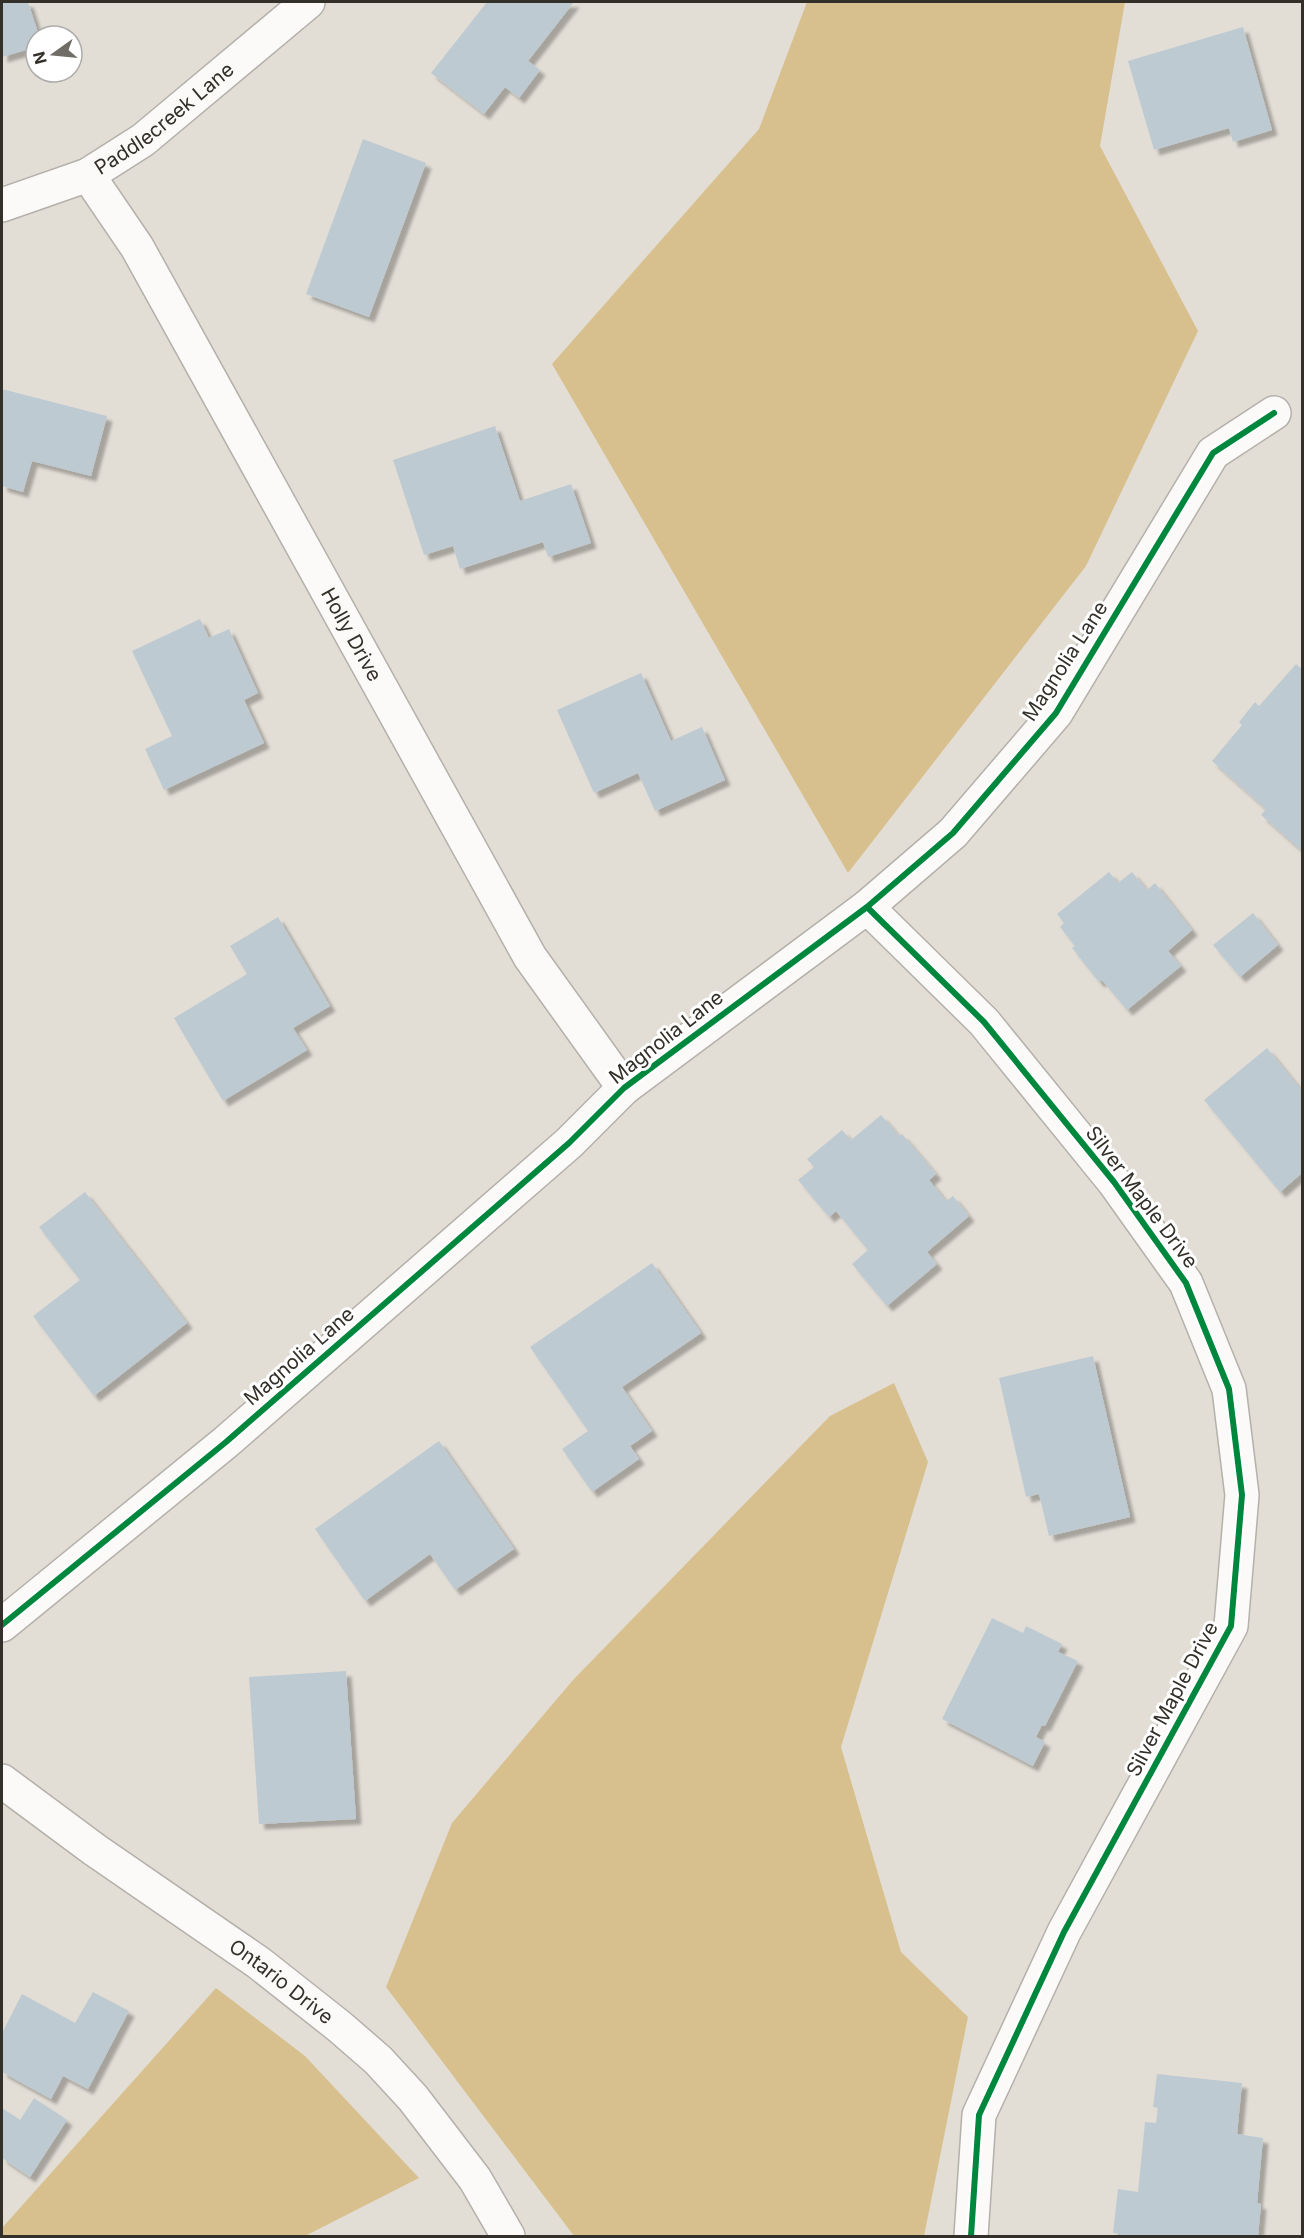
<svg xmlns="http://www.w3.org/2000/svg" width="1304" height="2238" font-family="Inter,sans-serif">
<defs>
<filter id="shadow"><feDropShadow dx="5.5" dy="5.5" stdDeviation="1.5" flood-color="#0004"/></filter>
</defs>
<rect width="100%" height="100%" fill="#e2ded6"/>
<!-- forest -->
<path fill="#d8c08e" d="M807,2H1125L1100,146L1198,331L1086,566L848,873L552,364L759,129Z
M894,1383L928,1462L841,1747L901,1952L968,2017L924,2236H574L386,1987L452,1823L573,1680L830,1416Z
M216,1988L305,2056L419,2178L305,2236H2V2228Z"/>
<!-- building -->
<path fill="#becad2" filter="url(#shadow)" d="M2,2H28L39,36H36V47L2,57Z
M487,2H574L528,61L540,70L519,98L505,87L484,114L431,73Z
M1243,27L1272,130L1233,142L1229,128L1154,150L1128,61Z
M363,139L426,163L369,317L306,294Z
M2,389L107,416L91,476L32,461L23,492L2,486Z
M495,426L520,501L571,484L591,543L548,557L543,542L460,569L453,546L424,555L393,460Z
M200,619L209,638L229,629L258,693L244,700L264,743L164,790L145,749L172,736L132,651Z
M1296,664L1302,669V851L1261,815L1266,809L1212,761L1242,725L1239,722L1255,702L1259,706Z
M641,673L671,741L702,727L725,780L655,811L638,773L594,793L557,710Z
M1109,872L1118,883L1132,872L1147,890L1155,883L1192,930L1168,951L1181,966L1127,1010L1102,980L1099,982L1072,948L1075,946L1060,927L1064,923L1057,914Z
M1253,913L1278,945L1240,977L1213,945Z
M278,917L330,1006L293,1028L307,1050L223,1101L174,1018L247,974L230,946Z
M1267,1048L1302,1091V1173L1280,1192L1204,1100Z
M881,1115L899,1136L902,1134L936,1174L929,1180L946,1201L953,1196L969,1216L927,1252L937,1264L887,1306L852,1264L868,1250L836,1211L829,1217L798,1180L814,1167L807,1159L842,1130L851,1140Z
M85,1192L187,1323L94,1396L33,1316L80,1280L39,1227Z
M652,1263L701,1333L622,1387L652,1431L630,1446L639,1459L592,1492L562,1449L588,1431L530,1347Z
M1093,1356L1130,1517L1049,1536L1039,1494L1026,1497L999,1378Z
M439,1441L514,1549L455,1590L430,1554L365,1601L315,1529Z
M992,1618L1023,1633L1026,1626L1062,1644L1058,1652L1078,1661L1045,1726L1042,1725L1036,1737L1045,1742L1033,1766L942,1719Z
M346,1671L356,1819L259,1824L249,1677Z
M93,1992L129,2011L88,2089L63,2076L51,2099L2,2072V2033L22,1994L75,2023Z
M1157,2074L1242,2083L1237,2134L1263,2138L1257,2203L1261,2204L1258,2236H1120V2234L1113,2233L1118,2189L1138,2192L1145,2122L1156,2123L1158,2108L1153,2107Z
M34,2098L67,2120L30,2177L2,2158V2108L20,2120Z"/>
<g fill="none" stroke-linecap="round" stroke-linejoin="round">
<defs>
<g id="minor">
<path id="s1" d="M88,175L137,247L530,957L624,1088"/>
<path id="s2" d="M2,205L88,175L143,140L308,2"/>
<path d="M867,907L984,1022L1114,1182L1186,1283L1229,1389L1242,1495L1231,1626L1064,1932L979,2115L971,2236"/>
<path d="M2,1625L226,1442L569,1143L624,1088L867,907L953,833L1056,713L1213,453L1274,413"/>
<path id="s3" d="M2,1781L95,1850L259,1963L340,2027L378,2060L413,2098L475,2179L508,2236"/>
</g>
</defs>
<!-- minor casing -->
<use href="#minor" stroke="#b4b0aa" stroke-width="36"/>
<!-- minor -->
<use href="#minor" stroke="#fbfaf9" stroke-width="33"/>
<defs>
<path id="cycleway" d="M867,907L984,1022L1114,1182L1186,1283L1229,1389L1242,1495L1231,1626L1064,1932L979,2115L971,2236
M2,1625L226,1442L569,1143L624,1088L867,907L953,833L1056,713L1213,453L1274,413"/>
</defs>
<!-- cycleway casing -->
<use href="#cycleway" stroke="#fff" stroke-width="10"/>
<!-- cycleway -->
<use href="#cycleway" stroke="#00873e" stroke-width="6"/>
</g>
<g text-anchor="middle" stroke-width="6" stroke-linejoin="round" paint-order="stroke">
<!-- street labels -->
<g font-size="20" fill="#33302a" stroke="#fff">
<text dy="7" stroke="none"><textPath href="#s2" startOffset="186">Paddlecreek Lane</textPath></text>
<text dy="7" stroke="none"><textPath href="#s1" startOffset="530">Holly Drive</textPath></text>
<text transform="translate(1065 661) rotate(-57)" y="7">Magnolia Lane</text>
<text transform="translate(666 1037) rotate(-38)" y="7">Magnolia Lane</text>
<text transform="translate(1142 1197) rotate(53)" y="7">Silver Maple Drive</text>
<text transform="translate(299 1356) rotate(-41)" y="7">Magnolia Lane</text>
<text transform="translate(1172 1699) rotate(-62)" y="7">Silver Maple Drive</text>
<text dy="7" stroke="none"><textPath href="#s3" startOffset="344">Ontario Drive</textPath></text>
</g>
</g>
<!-- border -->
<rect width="1304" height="2238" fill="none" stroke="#33302a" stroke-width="6"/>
<!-- north arrow -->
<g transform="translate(54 54) rotate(255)"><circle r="28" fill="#ffffff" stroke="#adacaa" stroke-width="1.5"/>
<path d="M0-4.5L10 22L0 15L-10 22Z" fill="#706d66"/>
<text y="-9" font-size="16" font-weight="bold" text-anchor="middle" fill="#33302a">N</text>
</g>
</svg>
